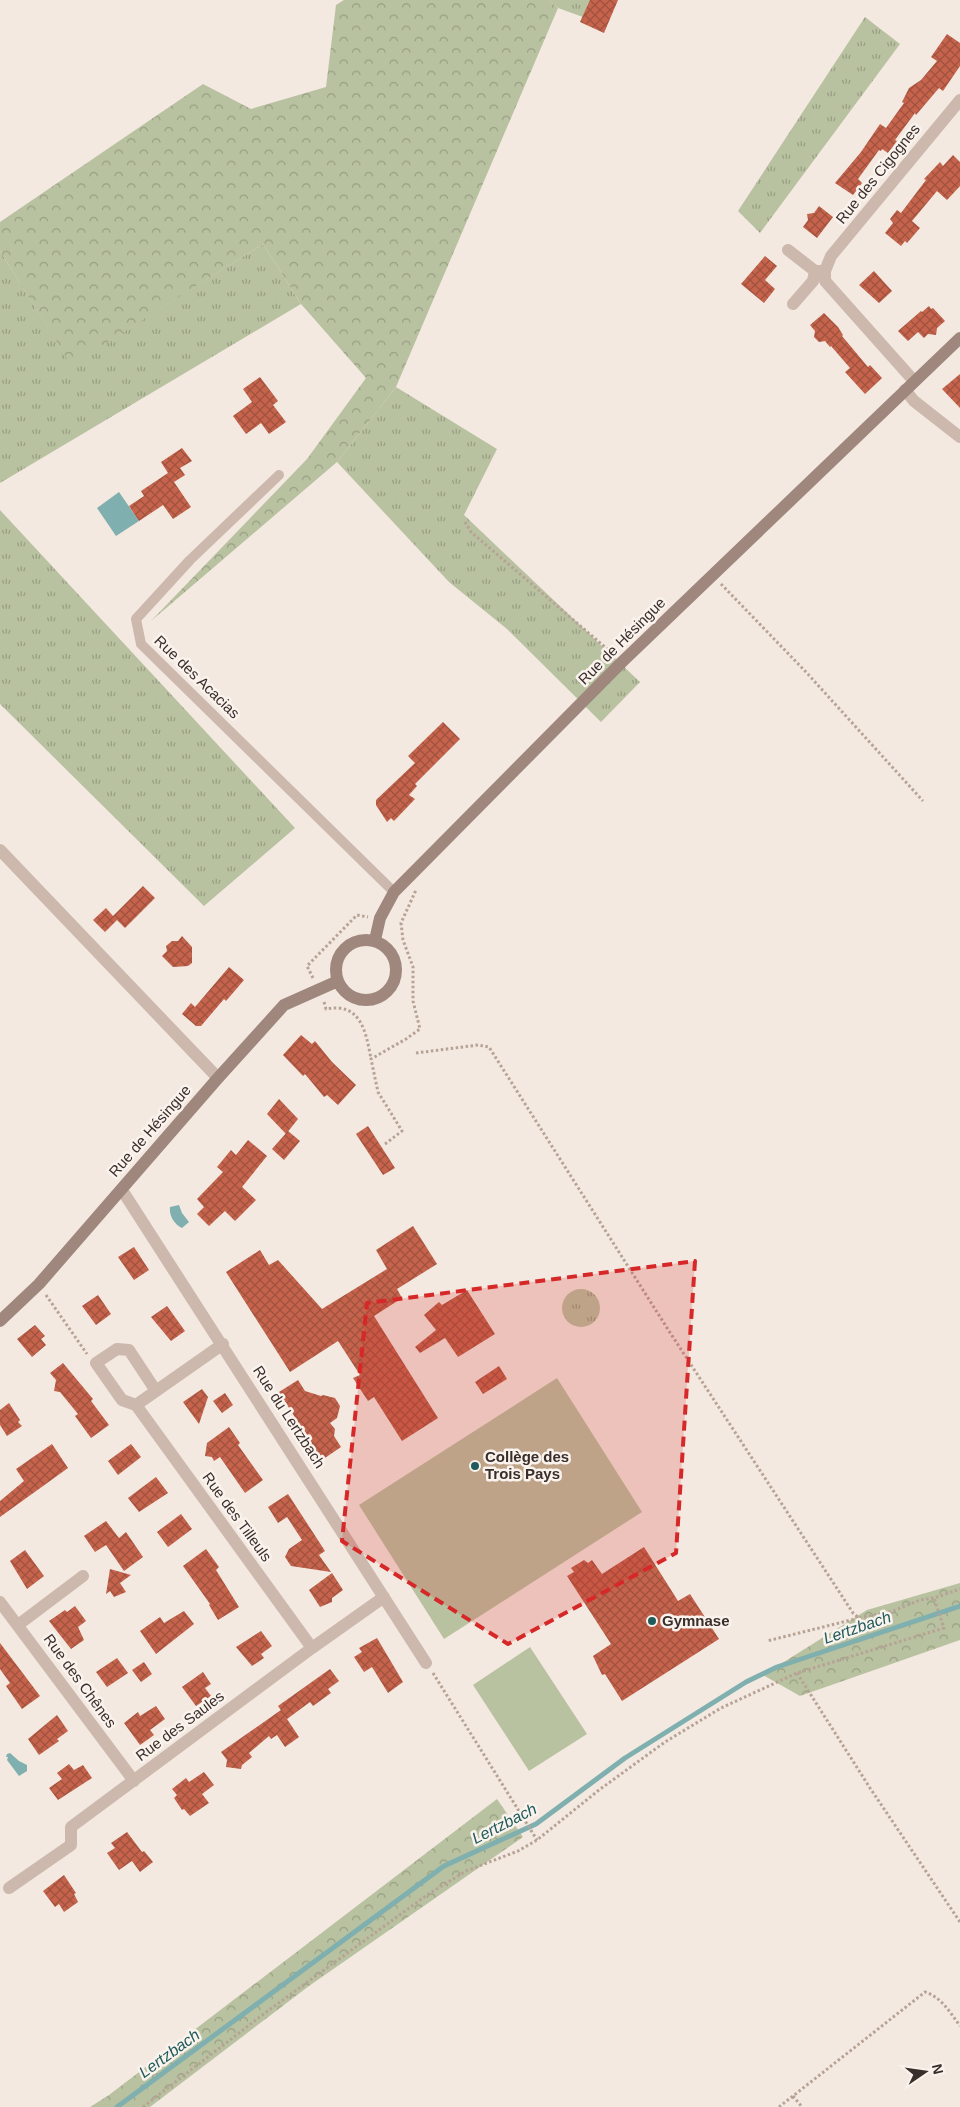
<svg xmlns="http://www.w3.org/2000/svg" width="960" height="2107" font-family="Helvetica,sans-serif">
<defs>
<pattern id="grass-tufts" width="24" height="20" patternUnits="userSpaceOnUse" patternTransform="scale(1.25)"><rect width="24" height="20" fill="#b9c2a0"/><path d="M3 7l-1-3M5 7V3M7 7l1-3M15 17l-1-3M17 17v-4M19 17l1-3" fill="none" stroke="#979e83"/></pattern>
<pattern id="forest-crowns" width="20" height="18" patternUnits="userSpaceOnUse" patternTransform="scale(1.25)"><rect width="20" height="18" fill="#b9c2a0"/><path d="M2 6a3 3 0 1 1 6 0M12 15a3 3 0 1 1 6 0" fill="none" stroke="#979e83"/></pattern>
<pattern id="building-cross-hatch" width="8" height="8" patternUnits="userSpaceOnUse" patternTransform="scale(1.25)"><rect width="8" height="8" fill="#c5634c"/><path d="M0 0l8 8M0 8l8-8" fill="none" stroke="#a1523f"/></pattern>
</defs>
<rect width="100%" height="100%" fill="#f3e9e0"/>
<!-- grass -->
<path fill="url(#grass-tufts)" d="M549,0H604L594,21L558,8Z
M865,17L900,44L760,233L738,211Z
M263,244L301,304L0,483V251L71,364Z
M396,387L497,449L464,515L640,682L601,722L507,629L449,582L337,462Z
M0,510L295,828L204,906L0,704Z
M562 1308a19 19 0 1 1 38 0a19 19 0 1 1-38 0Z"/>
<!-- forest -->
<path fill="url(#forest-crowns)" d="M344,0H549L558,8L396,387L337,462L151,621L307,459L366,378L301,304L263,244L71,365L0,251V222L203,84L251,109L326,87L336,5Z
M960,1583V1640L800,1696L763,1675L867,1610Z
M497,1799L523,1837L309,1986L150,2107H90L109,2095Z"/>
<!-- park -->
<path fill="#b9c2a0" d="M557,1378L642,1512L444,1639L359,1505Z
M530,1647L587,1734L529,1771L473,1685Z"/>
<!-- water -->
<path fill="#7fb0af" d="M119,492L139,521L116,536L97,508Z
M179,1205L182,1213L189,1222L182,1228C174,1224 169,1216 170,1207Z
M10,1753L19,1761L27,1765V1771L19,1776L7,1760L8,1757H6L7,1754Z"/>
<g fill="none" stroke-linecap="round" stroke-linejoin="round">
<!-- stream -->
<path stroke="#7fb0af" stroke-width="5" d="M117,2107L444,1866L536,1824L625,1758L746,1682L777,1667L960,1606"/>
</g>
<!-- building -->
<path fill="url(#building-cross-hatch)" d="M590,0H618L604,33L580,22Z
M947,34L960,43V66L943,91L939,88L916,115L915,113L895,140L897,141L888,153L882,149L881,151L879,150L858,179L862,183L853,195L835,183L861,152L880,124L886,128L904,103L902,102L909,88L921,80L937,61L931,57Z
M953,155L960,162V186L947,200L937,191L912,221L920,228L907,243L905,241L901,246L885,233L893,223L890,219L897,210L901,213L926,180L924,179L940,162L943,166Z
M819,206L833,217L817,238L803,227L808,220L807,214L814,213Z
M765,256L777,266L765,280L775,289L764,303L741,284Z
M874,271L892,291L879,303L859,285Z
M929,306L931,309L933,308L945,321L937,328L936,335L928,334L924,338L918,332L908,341L898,331L921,311L922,312Z
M824,313L838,327L843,335L842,336L868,367L870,365L882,378L865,394L845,372L850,368L831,346L830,347L825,341L819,342L814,337L815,331L810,325Z
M960,374V408L942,389Z
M260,377L278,401L273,405L286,422L269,434L261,423L246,434L233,416L252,402L243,389Z
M182,448L192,461L180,468L185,475L174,482L191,507L173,519L163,505L139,521L129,506L144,496L141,491L168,473L161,462Z
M443,722L460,739L415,784L417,786L409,795L415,799L394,821L391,818L387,822L376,805V800L415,763L408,756Z
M143,886L155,898L125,928L117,920L105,932L93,920L106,908L113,916Z
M182,936L192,947V963L188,966L173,967L162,956L167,951L166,946L172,941H178Z
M229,967L244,980L226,1001L224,999L201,1026H196L182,1014L191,1003L195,1007Z
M301,1035L312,1044L315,1041L332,1062L356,1085L338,1105L327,1095L324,1097L305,1074L303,1076L283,1055Z
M279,1099L298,1119L286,1134L267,1114Z
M368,1126L395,1168L383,1175L356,1134Z
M288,1131L300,1141L284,1160L272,1149Z
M248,1140L267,1156L242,1187L256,1200L235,1221L225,1211L209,1226L197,1214L204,1207L197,1199L223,1172L217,1167L231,1150L236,1155Z
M413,1226L437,1264L397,1289L402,1298L374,1316L438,1418L402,1441L374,1397L368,1401L353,1378L360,1375L338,1341L290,1372L226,1272L260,1250L269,1265L278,1260L322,1309L387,1269L376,1250Z
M134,1247L149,1270L134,1280L118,1257Z
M467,1290L495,1334L458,1357L445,1338L420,1353L415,1347L436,1330L424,1315L439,1302L442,1305Z
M98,1295L111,1314L96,1325L82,1306Z
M167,1306L185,1331L171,1341L151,1317Z
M35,1325L45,1336L41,1339L46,1345L32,1357L17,1339Z
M63,1363L93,1399L91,1401L109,1425L91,1438L75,1416L78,1414L60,1392L54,1391L56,1380L50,1373Z
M499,1366L507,1379L483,1394L475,1382Z
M298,1380L305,1391L321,1396L323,1395L335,1398L340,1406L337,1418L330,1423L335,1429L334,1436L341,1447L322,1460L279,1392Z
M202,1389L208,1397L199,1424L183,1402Z
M225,1393L233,1405L222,1413L213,1401Z
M9,1403L20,1420L18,1422L22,1426L7,1436L0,1425V1410Z
M229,1427L240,1443L238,1445L263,1480L245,1493L220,1457L214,1461L212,1457L205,1456L207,1443Z
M52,1444L68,1468L0,1517V1501L24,1481L16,1469Z
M131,1444L141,1457L118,1475L108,1461Z
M156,1477L168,1493L139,1512L128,1498Z
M288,1494L325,1551L319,1555L331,1572L291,1566L285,1557L289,1549L302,1540L287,1517L278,1523L268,1507Z
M181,1514L192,1529L168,1547L157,1532Z
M106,1521L119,1538L126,1532L143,1557L124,1571L106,1545L95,1552L84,1536Z
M644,1547L678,1601L690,1594L719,1639L622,1701L605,1674L602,1675L593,1656L611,1644L567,1576L574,1572L571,1568L584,1560L588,1563L592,1560L602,1574Z
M206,1549L219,1567L216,1570L239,1607L218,1620L209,1605L210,1604L183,1566Z
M25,1550L44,1576L27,1589L10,1561Z
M110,1569L131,1575L120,1583L126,1592L114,1597L110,1591L106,1594Z
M332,1573L343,1590L332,1598V1602L320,1607L309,1590Z
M75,1606L86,1621L78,1627L84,1640L71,1649L49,1621L65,1610L67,1612Z
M184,1611L194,1624L156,1654L140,1631L160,1617L164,1623Z
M261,1631L272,1646L261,1654L264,1658L252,1666L236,1647Z
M377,1638L403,1682L388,1693L372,1667L364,1672L354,1657L362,1652L359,1648Z
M0,1643L40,1696L22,1709L6,1686L10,1683L0,1669Z
M117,1658L128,1673L107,1687L96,1672Z
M144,1662L152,1674L141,1682L132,1670Z
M330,1669L339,1681L328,1689L331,1693L313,1706L310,1702L287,1719L278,1706Z
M203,1672L211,1684L205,1688L211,1696L196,1706L182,1687Z
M156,1706L165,1719L150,1730L154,1735L140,1745L124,1723L138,1712L140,1716Z
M281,1710L299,1737L285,1747L277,1735L271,1739L269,1736L249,1753L252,1757L242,1765L241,1769L226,1767L227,1760L221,1752Z
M57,1715L68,1731L57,1739L59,1741L39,1755L28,1739Z
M69,1764L74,1770L83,1765L92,1778L58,1800L49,1788L62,1779L57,1773Z
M204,1772L214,1785L202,1794L209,1803L190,1816L184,1809L182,1810L174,1798L177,1795L172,1789L186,1778L189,1782Z
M127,1832L142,1852L144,1851L153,1862L140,1872L132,1861L119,1870L107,1853L115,1848L111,1843Z
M64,1875L76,1893L74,1894L78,1902L64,1912L59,1904L55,1907L43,1891Z"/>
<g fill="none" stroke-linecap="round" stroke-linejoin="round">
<!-- path -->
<path stroke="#b7a296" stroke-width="3" stroke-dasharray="2.5 2.5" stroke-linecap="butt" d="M465,522L471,532L613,654
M721,584L806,672L923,801
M313,978L307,966L357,915L368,917
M324,1002L326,1009C361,1002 366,1032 371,1059
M416,1053L478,1045L489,1047L669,1331L853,1613L859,1618L767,1641
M385,1144L402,1131L378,1092L371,1059L406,1039L420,1029L413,1001V967L403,940L401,923L416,890
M46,1295L87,1354
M859,1618L893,1611L920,1600L934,1598L960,1589
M433,1673L537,1840
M797,1673L870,1788L960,1922
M793,2096L802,2107
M143,2107L265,2013L427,1895L466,1871L518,1851L537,1840L599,1790L665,1742L721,1708L797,1673L944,1628L934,1598
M779,2107L925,1992C941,1997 950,2012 960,2026"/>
<!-- service -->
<path stroke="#ccb8ac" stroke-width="10" d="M279,475L190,560L136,619L141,644L394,892"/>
<!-- minor -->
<path stroke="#ccb8ac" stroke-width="12" d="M788,250L815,271H825
M793,304L813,281L815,271
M914,381L825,281V271L831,256L960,100
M905,390L914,401L960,437
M0,850L218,1078
M122,1190L426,1663
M156,1391L129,1350L117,1349L96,1363L122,1400L136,1405L312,1648
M136,1405L223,1344
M0,1602L134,1781
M18,1625L83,1576
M9,1888L71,1845V1827L312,1648L384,1597"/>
<!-- secondary -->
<path stroke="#9f877d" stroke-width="12" d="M336 970a30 30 0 1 1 60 0a30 30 0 1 1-60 0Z
M375,940L380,918L394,892L622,662L960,338
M0,1321L39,1284L218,1078L284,1005L338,981"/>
</g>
<!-- marked area -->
<path fill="#d62828" fill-opacity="0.2" stroke="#d62828" stroke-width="4" stroke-dasharray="10 6" stroke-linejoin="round" d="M695,1261L676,1553L508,1644L342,1541L367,1303Z"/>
<!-- markers -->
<g fill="#205b5b" stroke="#faf3ed" stroke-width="2">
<circle cx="475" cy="1466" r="5"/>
<circle cx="652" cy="1621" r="5"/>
</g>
<g text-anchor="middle" stroke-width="5" stroke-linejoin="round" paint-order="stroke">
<!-- street labels -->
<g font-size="15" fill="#3a2e2b" stroke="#faf3ed">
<text transform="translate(878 174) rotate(-51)" y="5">Rue des Cigognes</text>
<text transform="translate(622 641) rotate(-45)" y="5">Rue de Hésingue</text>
<text transform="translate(197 677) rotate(44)" y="5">Rue des Acacias</text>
<text transform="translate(150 1131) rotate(-49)" y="5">Rue de Hésingue</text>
<text transform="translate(289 1417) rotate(57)" y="5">Rue du Lertzbach</text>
<text transform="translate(237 1517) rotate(54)" y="5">Rue des Tilleuls</text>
<text transform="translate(80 1681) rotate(54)" y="5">Rue des Chênes</text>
<text transform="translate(180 1726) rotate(-37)" y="5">Rue des Saules</text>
</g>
<!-- poi labels -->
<g font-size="15" font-weight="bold" fill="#3a2e2b" stroke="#faf3ed" text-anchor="start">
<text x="485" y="1462">Collège des<tspan x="485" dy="17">Trois Pays</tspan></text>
<text x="662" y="1626">Gymnase</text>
</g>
<!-- water labels -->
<g font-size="16" font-style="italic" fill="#205b5b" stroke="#faf3ed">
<text transform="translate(857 1627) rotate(-19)" y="6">Lertzbach</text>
<text transform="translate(504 1823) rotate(-27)" y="6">Lertzbach</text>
<text transform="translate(169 2053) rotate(-36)" y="6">Lertzbach</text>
</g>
</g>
<!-- north arrow -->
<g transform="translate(925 2072) rotate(77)" stroke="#faf3ed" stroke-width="4" paint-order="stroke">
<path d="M0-4L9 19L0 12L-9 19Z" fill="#3a2e2b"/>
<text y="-8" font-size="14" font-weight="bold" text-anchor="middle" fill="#3a2e2b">N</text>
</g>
</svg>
